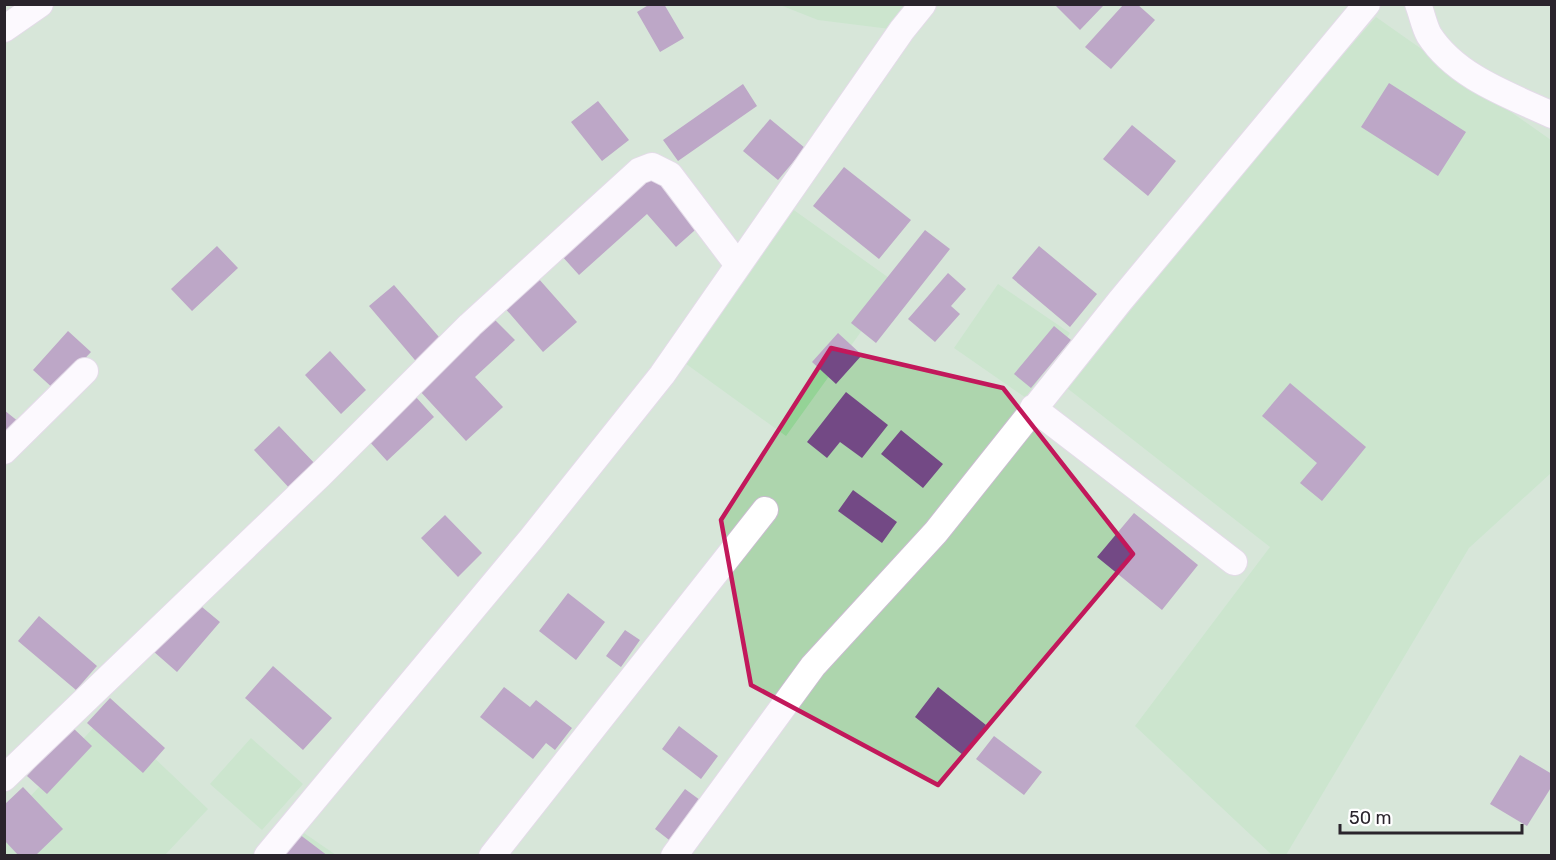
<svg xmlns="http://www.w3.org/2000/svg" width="1556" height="860" font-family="Rubik,sans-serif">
<rect width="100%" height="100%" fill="#faf4fd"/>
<!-- green -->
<path fill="#add5ad" d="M5,5H1551V855H5Z"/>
<!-- forest -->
<path fill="#94d396" d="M780,5H920L898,30L818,20Z
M1376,17L1551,140V473L1469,548L1286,855H1272L1135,726L1270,547L1058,381L1099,331Z
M791,208L896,283L786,436L682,361Z
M998,284L1070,333L1026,398L954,348Z
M107,713L208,809L165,855H5L4,825Z
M251,738L303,784L262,830L210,784Z
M304,833L336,855L288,856Z"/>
<!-- building -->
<path fill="#734985" d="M650,4H664L684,38L660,52L637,12Z
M1054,4H1101L1103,6L1080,30Z
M1124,4H1137L1155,20L1111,69L1085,47Z
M1389,83L1466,132L1438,176L1361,127Z
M743,84L757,106L678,161L663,140Z
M598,101L629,140L602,161L571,122Z
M770,119L805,148L778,180L743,151Z
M1132,125L1176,161L1148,196L1103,159Z
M844,167L911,220L879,259L813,206Z
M656,171L703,223L676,247L647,214L579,275L561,255Z
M925,230L950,249L876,343L851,323Z
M217,246L238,268L192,311L171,289Z
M1039,246L1097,294L1070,327L1012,278Z
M948,273L966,289L951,306L960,314L935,342L908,319Z
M538,278L577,322L543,352L504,307Z
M394,285L445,344L420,366L369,306Z
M494,319L515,340L475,377L503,407L466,441L419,390Z
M1054,326L1071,340L1031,388L1014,374Z
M68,331L91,352L55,390L33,370Z
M838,333L862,355L836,384L812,362Z
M330,351L366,390L341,414L305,375Z
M1290,383L1366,447L1322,501L1300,483L1317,463L1262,416Z
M846,392L888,425L862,458L840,442L827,458L807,442Z
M415,396L434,417L387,461L368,440Z
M4,410L19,422L4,439Z
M279,426L318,467L292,491L254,450Z
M901,430L943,464L923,488L881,454Z
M853,490L897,522L882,543L838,511Z
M1134,513L1198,565L1162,610L1097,557Z
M445,515L482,553L458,577L421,538Z
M568,593L605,622L576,660L539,631Z
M196,602L220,622L177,672L153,651Z
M39,616L97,666L76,690L18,641Z
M625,630L640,640L621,667L606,656Z
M273,666L332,718L303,750L245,698Z
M504,687L530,707L536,700L572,728L555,750L546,743L533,759L480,717Z
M938,687L986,725L963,755L915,717Z
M110,698L165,748L143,773L87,723Z
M679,726L718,756L701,779L662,749Z
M72,727L92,746L47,794L27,776Z
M994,736L1042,772L1024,795L976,759Z
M1520,755L1552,774V786L1527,826L1490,804Z
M23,787L63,829L35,856H19L4,840V805Z
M685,789L704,803L673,843L655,829Z
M299,834L328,856H283Z"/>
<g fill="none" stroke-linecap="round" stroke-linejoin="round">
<defs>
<path id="minor" d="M1418,4C1422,14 1424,26 1429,35C1456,77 1509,95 1552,115
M4,29L40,4
M1033,408L1234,562
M4,451L85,371
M4,778L320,475L470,325L639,171L652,166L670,175L738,265
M267,856L531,539L662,375L902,30L923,4
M492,856L765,510
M674,856L813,666L936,532L1120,301L1367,4"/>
</defs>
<!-- minor casing -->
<use href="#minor" stroke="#c9bccf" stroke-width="28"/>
<!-- minor -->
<use href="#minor" stroke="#fff" stroke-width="26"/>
</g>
<!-- marked area -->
<path d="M0 0H1556V860H0ZM831,348L1003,388L1133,554L938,785L751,685L721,520Z" fill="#faf4fd" fill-opacity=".55" fill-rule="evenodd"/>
<path fill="none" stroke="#c2185b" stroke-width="4.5" stroke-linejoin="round" d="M831,348L1003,388L1133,554L938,785L751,685L721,520Z"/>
<!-- border -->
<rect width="1556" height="860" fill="none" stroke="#2a242c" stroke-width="12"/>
<!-- scale -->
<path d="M1340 824v9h182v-9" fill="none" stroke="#2a242c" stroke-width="3"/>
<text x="1349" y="824" font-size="18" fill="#2a242c" stroke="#ffffff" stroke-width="4.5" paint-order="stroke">50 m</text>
</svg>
